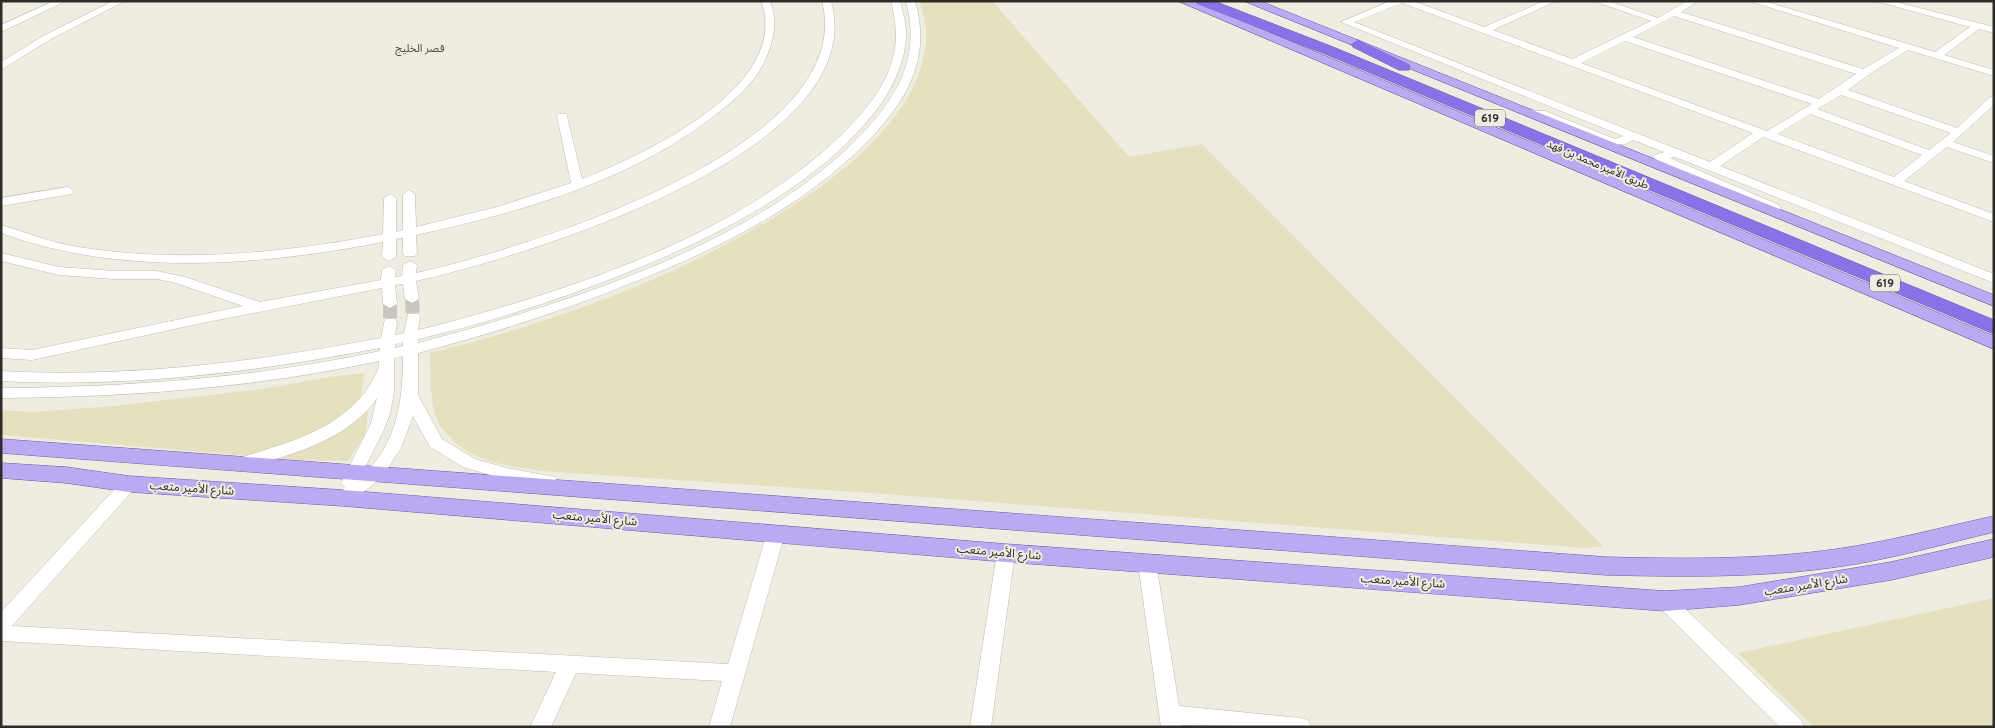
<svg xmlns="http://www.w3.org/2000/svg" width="1995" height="728" font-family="Overpass,'Noto Sans Arabic',sans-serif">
<rect width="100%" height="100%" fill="#efede2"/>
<!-- green -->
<path fill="#e5e0bd" d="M919,1H992L1129,157L1202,144L1603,546L1585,548L871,493L541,471C505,465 472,463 447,434C444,430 439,426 438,422C429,400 431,376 430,353C549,324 668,281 773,218C822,188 871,153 903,105C923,74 934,37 919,1Z
M364,373L361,398L368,413L365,435L348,461L298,460L1,435V410L33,412L114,406L262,389L329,377Z
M1994,598V727H1814L1738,653Z"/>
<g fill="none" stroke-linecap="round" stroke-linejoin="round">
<!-- minor-tunnel -->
<path stroke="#c8c6bd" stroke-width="14" stroke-dasharray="14 7" stroke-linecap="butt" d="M412,299L413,317
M390,304V322"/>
<defs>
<path id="minor" d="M54,1H66L1,32V25Z
M113,1H125L49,40L1,70V62L43,36Z
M761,1H770C777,19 775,35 768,53C759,79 737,99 715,115C630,182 520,212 416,235L417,253L415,256H405L403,253V238L396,239V257L389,261L382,257L383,242C259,266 122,277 1,233V225C23,231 44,240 67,245C170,264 280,254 383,234L384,198L390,194L396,198V232L403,230V194L409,190L415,194L416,227L497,207L571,183L557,116L558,114H566L567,116L582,179C643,155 793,86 761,1Z
M822,1H831C874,153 522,257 416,281L419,299L412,303L405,299L403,284L395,285L397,304L390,308L383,304L382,288L202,323L32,360L1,358V348L32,350L243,306L176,283L157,279H114L59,275L1,261V253L59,267L114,271H157L185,277L260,302L381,280L382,270L389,266L396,270L395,277L402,276L403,265L410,261L417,265L416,273C520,250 861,148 822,1Z
M891,1H900C903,13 907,26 906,38C903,80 876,114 848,142C787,201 709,239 631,271C562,299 491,322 418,339V343C561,305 747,248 854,142C895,101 922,60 906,1H915C932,60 906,102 866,143C801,208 718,249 634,282C563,311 491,334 418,353V395L442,439L475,459L507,468L555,477L557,481L555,485L549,487L507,480L463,467L430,447L413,416L401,448L386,471L373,485L349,502L343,504L337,502L334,498L345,488L341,483L371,423L377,398C347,442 289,455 241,469L235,467L233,463L235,459C284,444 340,431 370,385C375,376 379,371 379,361C254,388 129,397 1,398V388C129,387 255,378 380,351V348C255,372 129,388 1,381V371C129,378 255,362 381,338L385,319H395L397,322L395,335L404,333L408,314H418L420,317L418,330L435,326C570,290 735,237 839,137C863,114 887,87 894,53C898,35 895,19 891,1ZM403,342V346L395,348V344ZM403,356C403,400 397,447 360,477L383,432L390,414L394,392V358Z
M1390,1H1413L1484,27L1544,1H1556L1493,30L1572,59L1651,21L1594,1H1608L1658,18L1687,1H1698L1681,12L1863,69L1899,48L1749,1H1764L1935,52L1970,27L1876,1H1892L1994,27V33L1979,29L1944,55L1994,70V76L1908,50L1868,75L1848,90L1957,128L1990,97L1994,96V105L1953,142L1994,156V163L1947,147L1904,181L1994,214V222L1763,137L1720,166L1994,274V283L1675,157L1670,158L1779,205L1781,208L1775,212L1771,211L1655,159L1653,157L1655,155L1664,152L1633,140L1625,144L1614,145L1539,116L1524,114L1523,112L1524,110L1545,111L1615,139L1623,136L1341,22ZM1402,3L1753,133L1710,162L1354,22ZM1674,16L1856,74L1819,99L1633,37ZM1625,41L1812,104L1767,131L1581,63ZM1841,95L1951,133L1929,150L1817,109ZM1810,114L1922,155L1894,177L1777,134Z
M68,187L74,191L72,194L1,206V198Z
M129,478L135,480L137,484L135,488L12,626L728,664L767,533L770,528L776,526L782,528L785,533L730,727H709L722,681L576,673L551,727H530L556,672L1,641V612L123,480Z
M1006,546L1012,548L1015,553L991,727H970L997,553L1000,548Z
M1147,556L1153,558L1156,563L1179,706L1301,718L1308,720L1311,727L1182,725V727H1161L1138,563L1141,558Z
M1665,593L1672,596L1801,720L1804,727H1780L1658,606L1656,601L1658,596Z"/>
<path id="major" d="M1178,1H1194L1235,18L1994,336V349Z
M1244,1H1260L1994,295V306Z
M1,439L1606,557C1689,559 1774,560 1856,546C1902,538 1948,526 1994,516V532C1948,543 1902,556 1856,564C1774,578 1689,577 1606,575L1,453Z
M1,463L66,467L129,476L343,490L1006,544L1665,591L1739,587L1891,562L1994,539V557L1891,580L1739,605L1665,611L1006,562L343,506L129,492L66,483L1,478Z"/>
<path id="highway" d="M1196,1H1214L1333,47L1994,320V334L1323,53L1197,4Z
M1358,40L1409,64L1411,67L1409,70H1399L1353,47L1351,44Z"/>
</defs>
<!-- minor casing -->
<use href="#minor" stroke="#bdbcb0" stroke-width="1"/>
<!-- major casing -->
<use href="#major" stroke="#6959a5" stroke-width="1"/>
<!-- highway casing -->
<use href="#highway" stroke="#6959a5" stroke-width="1"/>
<!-- minor -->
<use href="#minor" fill="#fff" fill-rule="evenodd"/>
<!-- major -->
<use href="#major" fill="#b9aaf1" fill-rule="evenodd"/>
<!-- highway -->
<use href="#highway" fill="#8a71e8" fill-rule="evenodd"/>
</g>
<g text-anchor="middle" stroke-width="4" stroke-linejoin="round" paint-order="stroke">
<!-- far-neighbourhood labels -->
<g font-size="11" fill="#4d4c42" stroke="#efede2">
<text x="420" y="52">قصر الخليج</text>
</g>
<!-- shield labels -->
<g fill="#efede2" stroke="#676660" stroke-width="1">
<rect x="1475" y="109.5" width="30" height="17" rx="4"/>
<rect x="1870" y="274.5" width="30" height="17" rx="4"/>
</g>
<g font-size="11" font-weight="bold" fill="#2d2c28">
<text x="1490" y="122">619</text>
<text x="1885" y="287">619</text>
</g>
<!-- far-street labels -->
<g font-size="11" fill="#2d2c28" stroke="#efede2">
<text transform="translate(1598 164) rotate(23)" y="4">طريق الأمير محمد بن فهد</text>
</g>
<!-- street labels -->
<g font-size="12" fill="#2d2c28" stroke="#efede2">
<text transform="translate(192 488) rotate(4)" y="4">شارع الأمير متعب</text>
<text transform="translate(595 518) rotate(5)" y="4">شارع الأمير متعب</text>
<text transform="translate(999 552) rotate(5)" y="4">شارع الأمير متعب</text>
<text transform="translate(1403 581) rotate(4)" y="4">شارع الأمير متعب</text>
<text transform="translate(1806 585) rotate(-9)" y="4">شارع الأمير متعب</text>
</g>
</g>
<!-- border -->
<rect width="1995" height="728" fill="none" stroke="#2d2c28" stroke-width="5"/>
</svg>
